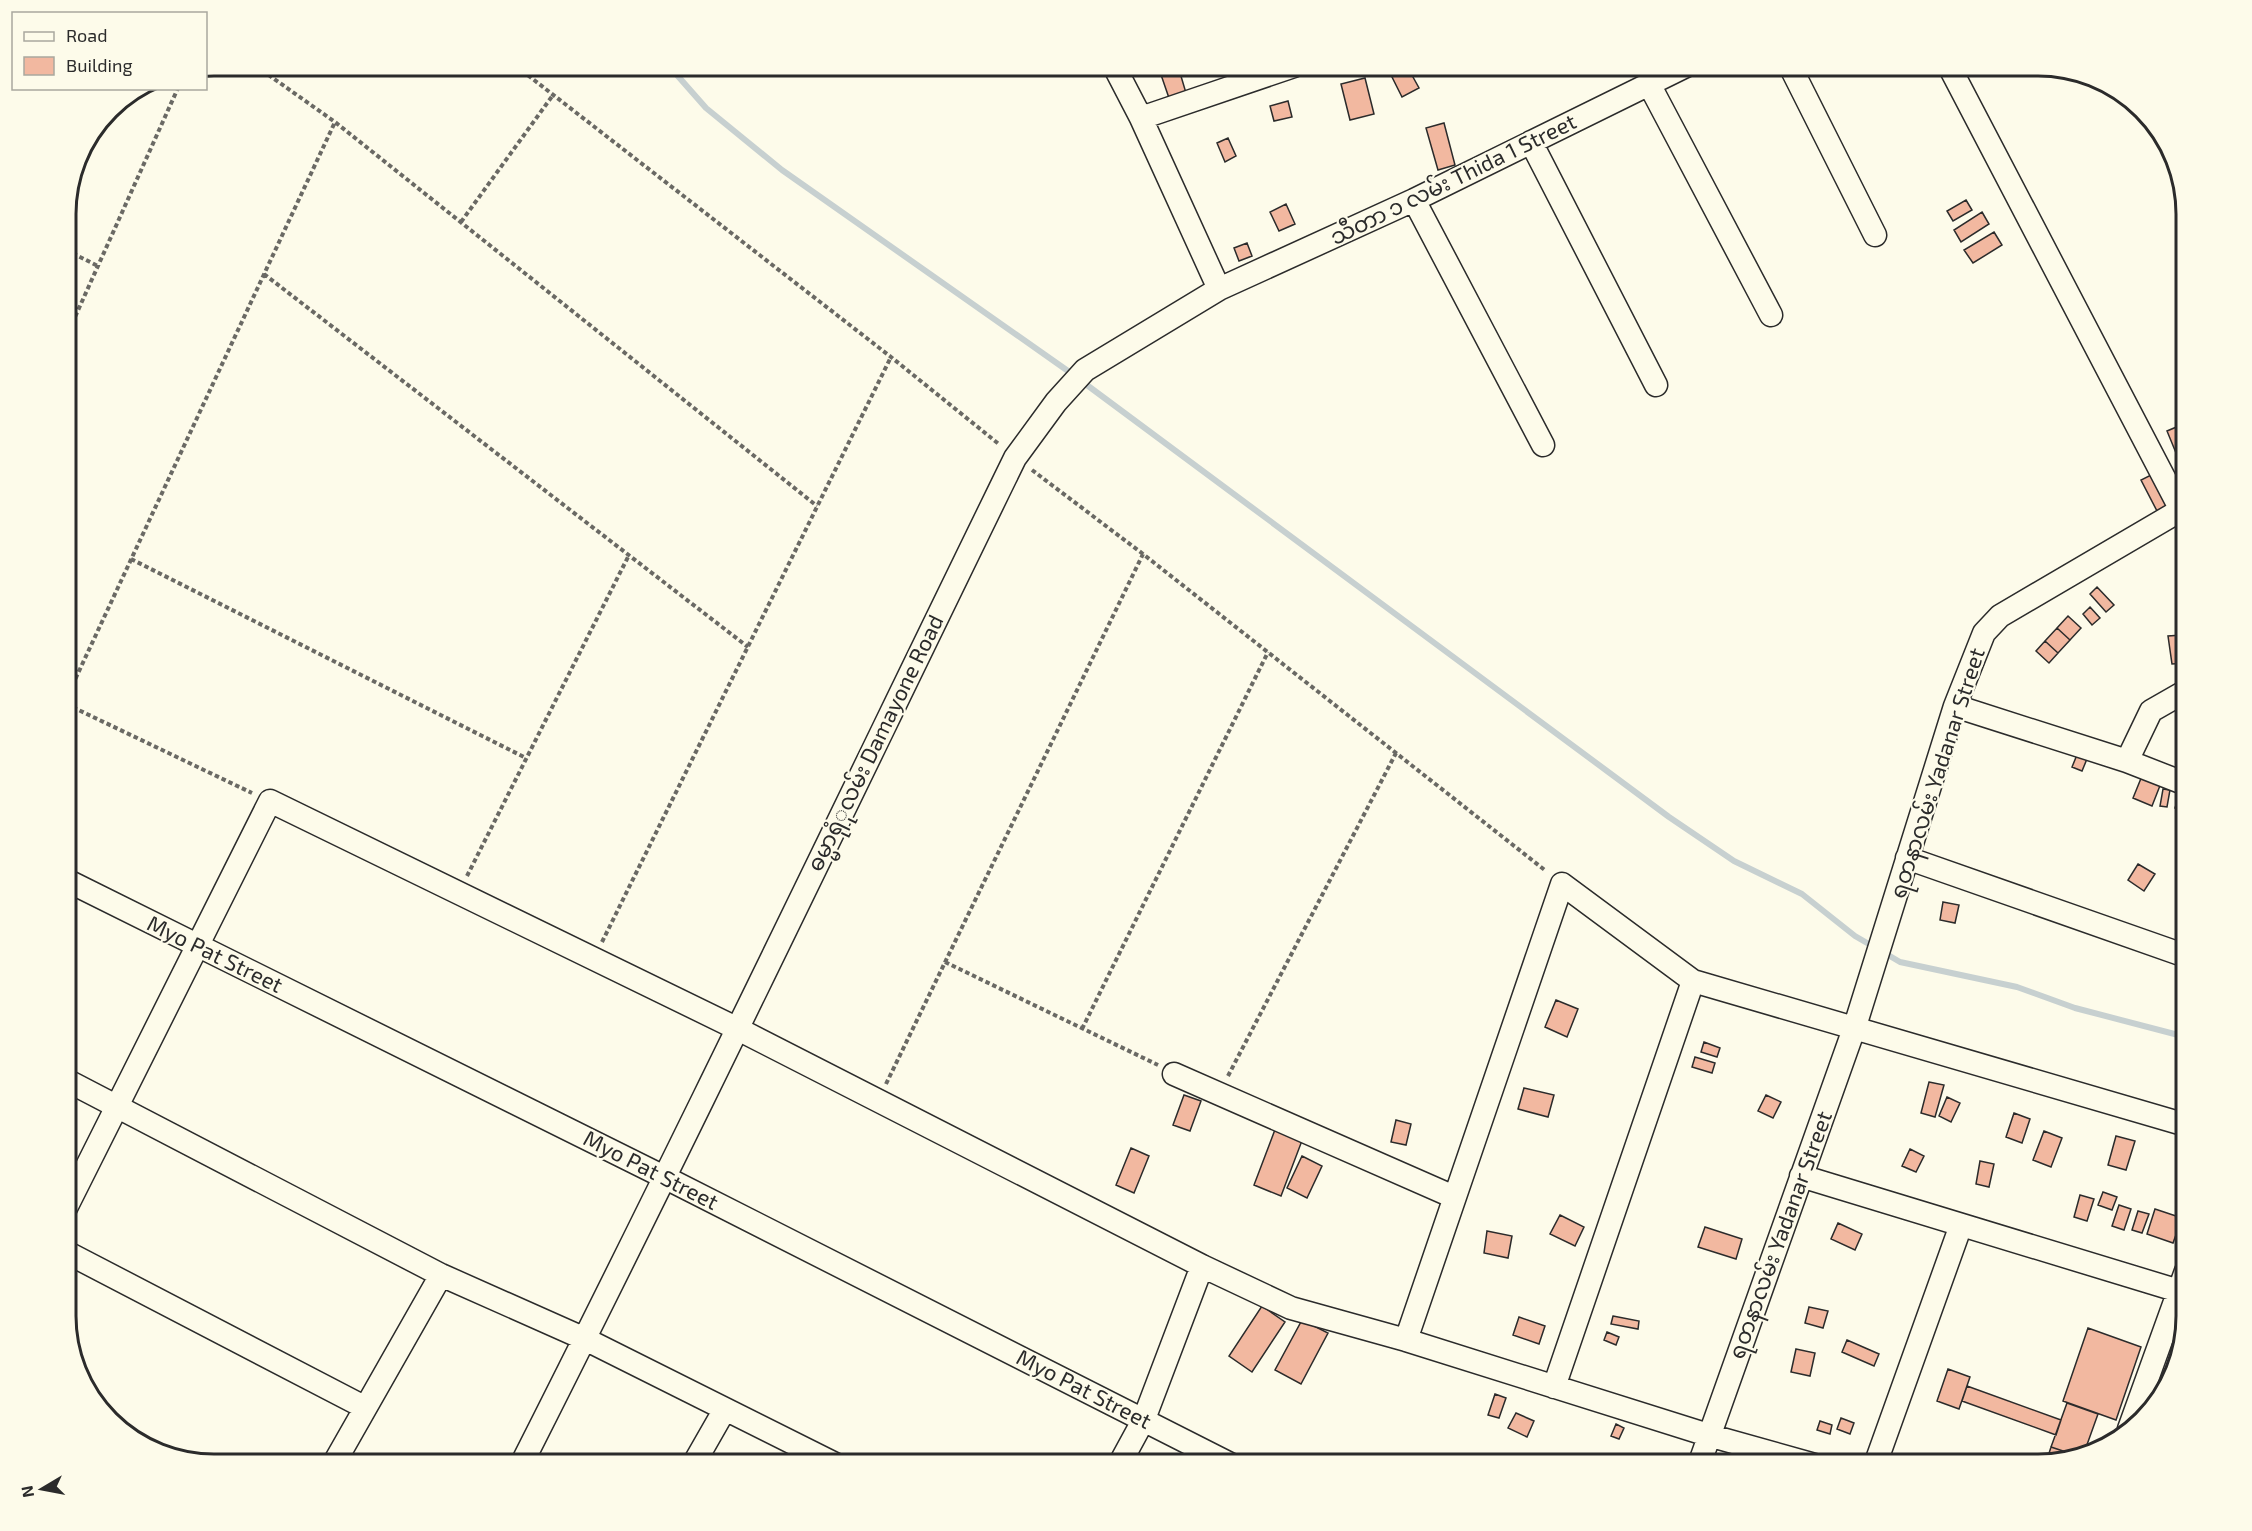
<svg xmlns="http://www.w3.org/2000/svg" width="2252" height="1531" font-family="'Exo 2','Noto Sans Myanmar',sans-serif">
<rect width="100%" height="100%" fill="#fdfbea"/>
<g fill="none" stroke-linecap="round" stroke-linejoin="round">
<!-- stream -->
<path stroke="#c7d0d0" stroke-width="6" d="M669,66L706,108L782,170L1068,371L1669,817L1734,861L1802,894L1855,936L1874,947
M1883,952L1900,962L2017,987L2075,1008L2186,1037"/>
</g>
<!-- building -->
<path fill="#f2b8a0" stroke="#2b2b2b" stroke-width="1.5" d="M1158,66H1178L1186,93L1169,98Z
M1197,66H1217L1198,72Z
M1236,66H1257L1258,71L1239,77Z
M1408,68L1419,88L1402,97L1392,77Z
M1365,78L1374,114L1350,120L1341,84Z
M1288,101L1292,117L1274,121L1270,106Z
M1444,123L1455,165L1438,170L1426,128Z
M1228,138L1236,156L1225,162L1217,143Z
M1966,200L1972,210L1953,221L1947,211Z
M1286,204L1295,224L1279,231L1270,212Z
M1982,212L1989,224L1961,242L1954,230Z
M1994,232L2002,245L1973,263L1964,250Z
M1247,243L1252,256L1239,261L1234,248Z
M2186,423V463L2181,465L2167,431Z
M2159,471L2175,502L2157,511L2141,480Z
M2097,587L2114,605L2106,612L2090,594Z
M2090,607L2100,618L2092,625L2083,614Z
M2068,616L2081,628L2070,640L2057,628Z
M2057,628L2070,640L2058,653L2045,641Z
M2182,635L2186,663L2172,664L2168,636Z
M2045,641L2058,653L2049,663L2036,651Z
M2079,750L2089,754L2082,771L2072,767Z
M2144,771L2163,778L2152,806L2133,798Z
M2163,789L2170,790L2167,807L2160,806Z
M2181,789L2186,791V811L2175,808Z
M2138,864L2155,874L2144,891L2128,880Z
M1943,902L1959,905L1955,923L1940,920Z
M1556,1000L1578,1009L1567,1037L1545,1027Z
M1704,1042L1720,1048L1717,1057L1701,1052Z
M1695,1057L1715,1063L1712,1073L1692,1067Z
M1929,1082L1944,1085L1935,1117L1921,1113Z
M1524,1088L1554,1095L1548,1117L1518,1109Z
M1184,1095L1201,1101L1190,1131L1173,1125Z
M1766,1095L1781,1102L1773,1118L1758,1111Z
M1947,1097L1960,1103L1951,1122L1939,1116Z
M2014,1113L2030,1119L2022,1143L2006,1137Z
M1396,1120L1411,1124L1406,1145L1391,1142Z
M1276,1127L1303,1138L1281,1196L1254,1185Z
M2044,1131L2062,1138L2051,1167L2033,1160Z
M2116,1136L2135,1141L2126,1170L2108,1165Z
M1131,1148L1149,1156L1134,1193L1116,1185Z
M1910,1149L1924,1156L1916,1172L1902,1166Z
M1302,1156L1322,1166L1307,1198L1287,1188Z
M1980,1161L1994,1164L1989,1187L1976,1184Z
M2103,1192L2117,1197L2112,1210L2098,1205Z
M2080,1195L2094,1199L2087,1221L2074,1217Z
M2119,1205L2131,1209L2124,1230L2112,1226Z
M2155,1209L2182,1218L2173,1243L2147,1234Z
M2138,1211L2149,1214L2142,1233L2132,1230Z
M1560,1215L1584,1227L1575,1246L1550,1234Z
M1838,1223L1862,1234L1855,1250L1831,1239Z
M1705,1227L1742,1239L1736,1259L1698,1247Z
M1487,1231L1512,1236L1508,1258L1484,1253Z
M1262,1306L1285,1322L1252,1372L1229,1356Z
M1809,1307L1828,1311L1823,1328L1805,1323Z
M1613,1316L1639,1321L1638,1329L1611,1324Z
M1519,1317L1545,1326L1539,1344L1513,1335Z
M1302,1320L1328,1333L1301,1384L1275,1370Z
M2088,1328L2141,1347L2116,1420L2063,1401Z
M1607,1332L1619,1337L1616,1345L1604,1340Z
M1847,1340L1879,1354L1874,1366L1842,1352Z
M1796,1349L1815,1353L1810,1376L1791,1372Z
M1948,1369L1970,1377L1959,1409L1937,1401Z
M1967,1386L2061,1420L2056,1435L1962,1401Z
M1495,1394L1506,1398L1499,1418L1488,1415Z
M2067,1403L2098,1414L2084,1453L2075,1455L2051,1447Z
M1516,1413L1534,1421L1527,1437L1508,1428Z
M1841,1418L1854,1423L1850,1434L1837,1429Z
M1820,1421L1832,1425L1830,1434L1817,1430Z
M1616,1424L1624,1428L1619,1439L1611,1436Z
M2051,1447L2075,1455L2046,1463Z"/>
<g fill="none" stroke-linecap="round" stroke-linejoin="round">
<defs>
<path id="minor" d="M1114,66L1141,118L1219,289
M1790,66L1875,235
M1949,66L2181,510
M1649,84L1771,315
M1141,118L1294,66
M1531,142L1656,385
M1414,200L1543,445
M1955,706L2127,761L2186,784
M2127,761L2151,711L2186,691
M1907,858L2186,956
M66,880L666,1178L1232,1465
M1174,1074L1454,1197
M66,1080L441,1275L585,1339L837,1465
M1801,1176L2179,1291
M66,1208L270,801L736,1028L1202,1266L1291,1308L1406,1340L1708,1435L1815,1465
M66,1252L364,1407
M1406,1340L1562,884L1693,981L2186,1125
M1554,1387L1693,981
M2129,1429L2186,1271
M333,1465L441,1275
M521,1465C690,1131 851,794 1015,458L1056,402L1085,370L1219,289L1414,200L1686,66
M693,1465L725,1409
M1119,1465L1144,1419L1202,1266
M1699,1465L1855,1026L1955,706L1984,633L2000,616L2186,507
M1875,1465L1961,1225"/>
</defs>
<!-- minor casing -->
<use href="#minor" stroke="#2b2b2b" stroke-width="25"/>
<!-- path -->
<path stroke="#6a6964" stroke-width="4" stroke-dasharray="4.5 3" stroke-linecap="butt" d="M256,66L335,122L817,506
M516,66L891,357L1000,445
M461,222L553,95
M66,250L98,266
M264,274L748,647
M66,337L178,88
M1032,470L1143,554L1546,871
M131,559L526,758
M66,699L335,122
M66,704L252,793
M467,876L629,555
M602,942L891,357
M945,962L1158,1065
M1082,1029L1268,652
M1228,1076L1396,753
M886,1084L1143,554"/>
<!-- minor -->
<use href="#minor" stroke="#fdfbea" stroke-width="22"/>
</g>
<g text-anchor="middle" stroke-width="4.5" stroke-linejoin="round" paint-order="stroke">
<!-- street labels -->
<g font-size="22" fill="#2b2b2b" stroke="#fdfbea">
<text transform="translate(1453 179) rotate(-26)" y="8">သီတာ ၁ လမ်း Thida 1 Street</text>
<text transform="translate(875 743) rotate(-64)" y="8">ဓမ္မာရုံုလမ်း Damayone Road</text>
<text transform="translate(1937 773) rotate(-72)" y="8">ရတနာလမ်း Yadanar Street</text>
<text transform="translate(215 954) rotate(26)" y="8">Myo Pat Street</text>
<text transform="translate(651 1170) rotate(27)" y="8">Myo Pat Street</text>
<text transform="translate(1780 1235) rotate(-70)" y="8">ရတနာလမ်း Yadanar Street</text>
<text transform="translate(1084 1389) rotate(27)" y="8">Myo Pat Street</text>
</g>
</g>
<!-- crop -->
<path d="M0 0H2252V1531H0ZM214 76H2038A138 138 0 0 1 2176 214V1316A138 138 0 0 1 2038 1454H214A138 138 0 0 1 76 1316V214A138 138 0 0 1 214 76Z" fill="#fdfbea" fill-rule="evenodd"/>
<path fill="none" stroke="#2b2b2b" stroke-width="3" d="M214 76H2038A138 138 0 0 1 2176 214V1316A138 138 0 0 1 2038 1454H214A138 138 0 0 1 76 1316V214A138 138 0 0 1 214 76Z"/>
<!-- legend -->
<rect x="12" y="12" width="195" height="78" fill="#fdfbea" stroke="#a9a89e" stroke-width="1.5"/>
<rect x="24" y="32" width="30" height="9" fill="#fdfbea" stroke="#a9a89e" stroke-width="1.5"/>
<text x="66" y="42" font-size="18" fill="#2b2b2b">Road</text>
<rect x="24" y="57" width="30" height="18" fill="#f2b8a0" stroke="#a9a89e" stroke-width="1.5"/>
<text x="66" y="72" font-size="18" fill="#2b2b2b">Building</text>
<!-- north arrow -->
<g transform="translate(42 1489) rotate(260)" stroke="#fdfbea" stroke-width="4.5" paint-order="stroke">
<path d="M0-4.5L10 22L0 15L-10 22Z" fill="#2b2b2b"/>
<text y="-9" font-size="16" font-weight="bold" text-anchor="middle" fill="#2b2b2b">N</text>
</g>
</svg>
